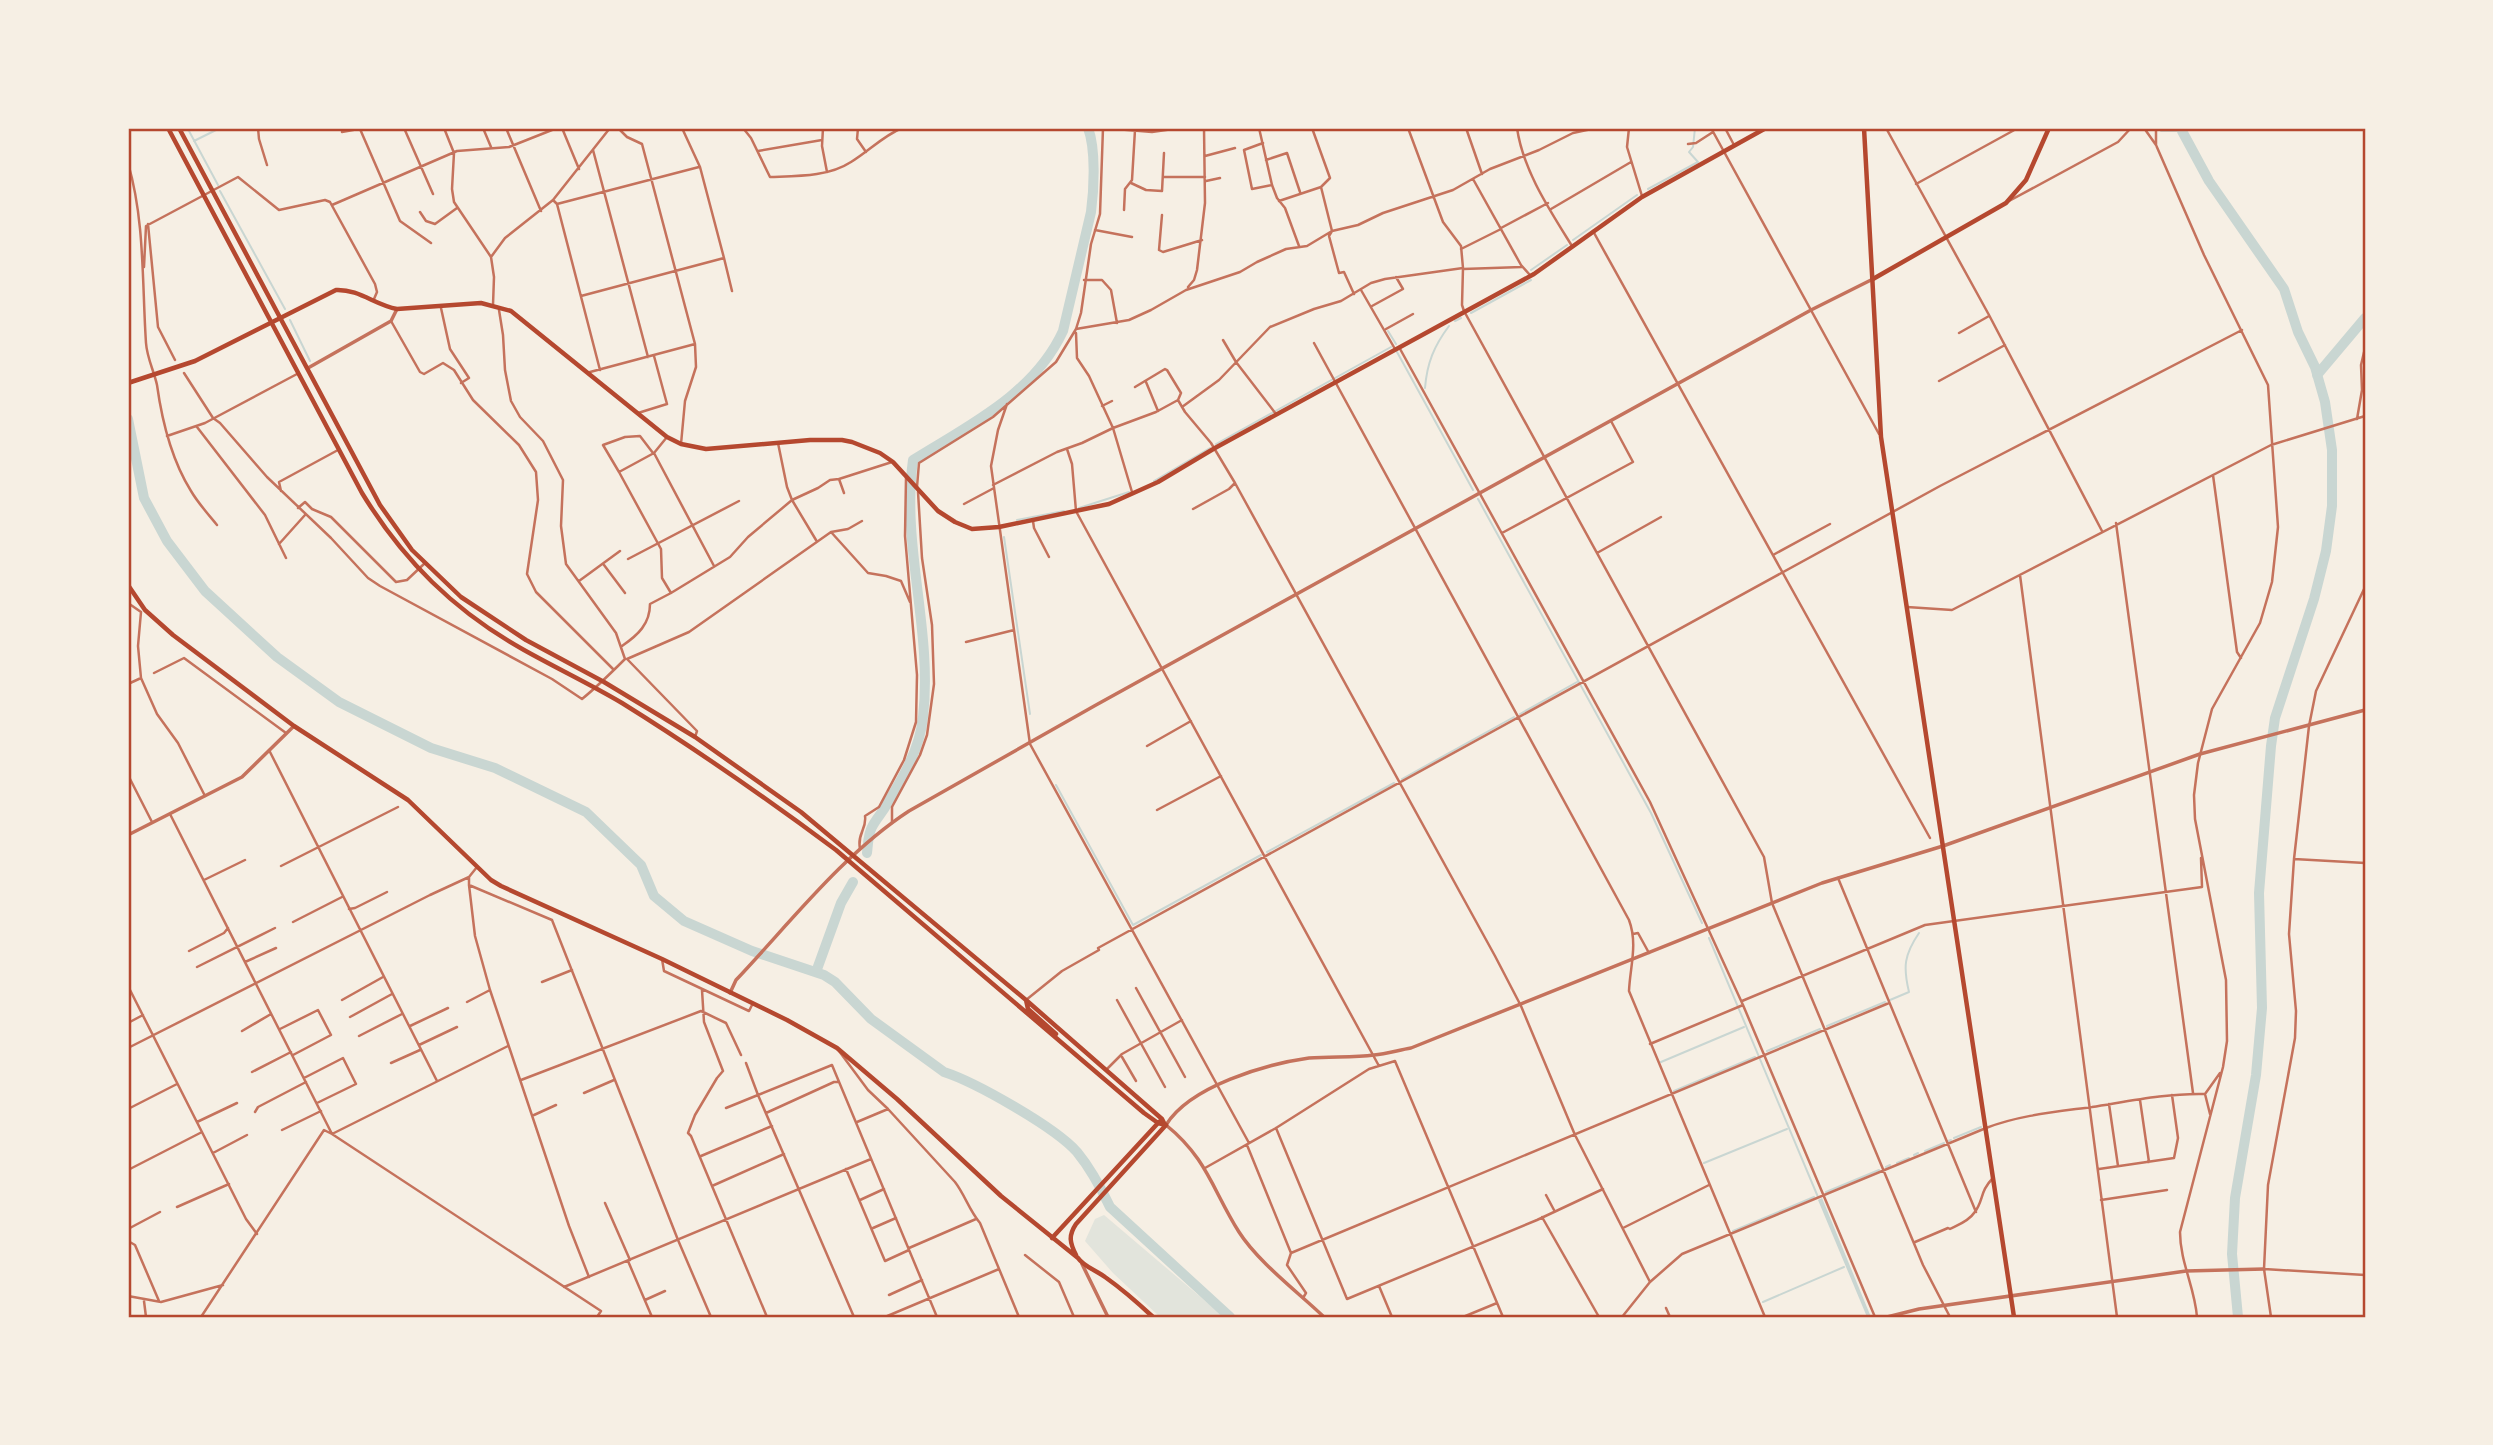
<svg xmlns="http://www.w3.org/2000/svg" width="2493" height="1445" font-family="Signika,sans-serif">
<rect width="100%" height="100%" fill="#f6efe4"/>
<!-- green -->
<path fill="#e2e4dc" d="M1104,1215L1224,1317H1160L1113,1273L1085,1241L1095,1219Z"/>
<!-- water -->
<path fill="#c9d6d2" d="M1822,1198L1871,1317H1872H1867L1818,1200Z"/>
<g fill="none" stroke-linecap="round" stroke-linejoin="round">
<!-- stream -->
<path stroke="#c9d6d2" stroke-width="2" d="M184,128L189,131L218,185
M2149,128L2151,130
M2161,131H2182
M194,141L220,128
M1648,189L1698,162L1689,152L1693,147L1695,128
M220,191L285,309
M1573,240L1637,195
M1531,270L1567,245
M1471,313L1531,280
M290,320L310,361
M1455,321L1461,318
M1388,331L1396,344
M1397,352L1473,490
M1425,388C1427,363 1434,346 1449,326
M1216,444L1391,347
M1154,481L1210,448
M1478,499L1651,813L1702,923
M1079,508L1129,492
M1017,520L1064,511
M1004,537L1030,714
M1520,714L1577,682
M1402,779L1514,717
M1056,785L1133,925L1261,855
M1267,852L1394,783
M1709,938L1818,1197
M1890,1000L1909,992C1903,967 1904,955 1919,933
M1827,1026L1885,1002
M1767,1051L1820,1029
M1661,1062L1744,1027
M1674,1091L1755,1057
M1954,1138L1981,1127
M1948,1141L1951,1140
M1925,1151L1944,1143
M1914,1155L1918,1153
M1704,1163L1787,1129
M1897,1163L1909,1158
M1886,1167L1890,1165
M1826,1192L1879,1170
M1733,1231L1814,1197
M1763,1302L1844,1267"/>
<!-- river -->
<path stroke="#c9d6d2" stroke-width="10" d="M2182,128V131L2209,181L2284,289L2298,332L2315,367L2325,402L2332,450V506L2326,551L2314,599L2275,718L2271,746L2259,893L2262,1008L2256,1075L2235,1198L2232,1254L2238,1317
M2317,375L2365,318
M128,419L144,498L167,541L205,591L277,657L339,702L431,748L495,768L586,812L641,865L654,896L684,921L752,951L824,975L835,982L871,1019L944,1072C975,1082 1055,1127 1077,1152C1091,1169 1101,1188 1110,1207L1230,1317
M867,853C868,845 868,834 872,827C875,821 880,815 884,809C901,781 920,750 923,717C933,631 901,546 913,460C969,425 1034,394 1063,331L1091,212C1094,189 1096,149 1088,128
M816,972L841,903L853,882"/>
<!-- minor -->
<path stroke="#c5725c" stroke-width="2.5" d="M258,128L259,139L267,165
M404,128L433,194
M444,128L454,153L452,189L454,202L491,257L494,277L493,305
M483,128L491,147
M506,128L541,211
M562,128L579,169
M618,128L627,137L642,144L695,344L696,367L685,401L681,444
M743,128L751,138L770,177C797,176 828,177 851,162C869,151 883,136 902,128
M823,128L822,146L827,172
M858,128L857,139L866,152
M1103,128L1152,132L1180,128
M1259,128L1272,185L1277,198L1285,208L1299,246
M1312,128L1330,178L1321,187L1332,231L1329,236L1339,273L1344,272L1354,294
M1408,128L1443,222L1461,246L1463,268L1462,305L1464,311L1764,857L1772,903L1923,1265L1950,1317
M1466,128L1482,174
M1517,128C1523,170 1549,209 1572,246
M1629,128L1627,147L1642,196
M1711,128L1879,434
M1725,128L1734,145
M1886,128L1989,315L2102,531
M2144,128L2156,145L2204,255L2268,385L2278,527L2272,582L2260,623L2212,709L2198,763L2194,795L2195,819L2226,980L2227,1041L2223,1067L2180,1232C2180,1262 2195,1288 2197,1317
M2156,128V145
M360,129L400,221L431,243
M342,132L364,128
M1263,143L1244,150L1252,189L1272,185
M1688,144L1696,143L1713,132
M593,150L648,357
M758,151L822,140
M1205,156L1235,148
M1266,160L1287,153L1300,192
M128,163C145,221 142,284 146,343C147,358 154,371 157,385C162,421 171,459 191,491C198,503 208,514 217,525
M1163,177H1205
M1473,179L1521,265L1530,275
M1206,181L1220,178
M1131,183L1146,190L1162,191L1164,153
M1916,184L2018,128
M553,200L557,204L600,370
M1279,201L1321,187
M2009,201L2118,142L2131,128
M557,204L699,167
M332,205L457,151L509,147L557,128
M1551,209L1631,162
M1124,210L1125,189L1132,180L1135,130
M420,212L426,221L435,224L457,208
M1162,215L1159,250L1163,252L1202,240
M148,224L158,327L175,360
M1501,228L1548,203
M1095,230L1132,237
M1593,231L1930,838
M1461,249L1501,229
M491,257L505,238L553,200L610,128
M724,258L732,291
M144,267L146,226L238,177L279,210L325,200L330,202L375,284L377,292L374,299
M1463,269L1522,267
M1084,280H1102L1111,290L1117,323
M1188,287L1194,280L1197,270L1205,203L1204,128
M1361,290L1395,349
M581,296L724,258L700,167L682,128
M1372,306L1403,289L1396,277
M441,308L450,349L469,378L461,383
M499,310L503,335L505,370L511,401L520,417L543,441L563,480L561,526L566,564L616,633L625,659
M391,321L420,372L424,374L443,363L454,370L473,400L519,445L536,472L538,500L527,574L536,592L613,669
M1076,329L1129,320L1151,310L1186,290L1240,272L1257,262L1286,249L1307,246L1332,231L1358,225L1383,213L1453,190L1490,169L1539,150L1573,133L1596,128
M1386,329L1413,314
M1076,333L1077,358L1089,376L1113,428L1132,492
M1959,333L1989,316
M1223,340L1236,362L1276,414
M1314,343L1629,920C1638,944 1630,967 1629,991L1765,1317
M1399,347L1650,802L1743,1005L1875,1317
M590,372L695,344
M184,373L213,418L220,423L267,477L331,538L368,578L380,586L552,679L582,699C598,686 611,673 625,659
M1939,381L2005,345
M1146,382L1158,411
M1178,400L1185,412L1211,443L1235,483L1495,956L1521,1006L1575,1135L1650,1282
M1007,404L998,430L991,466L1030,744L1249,1143
M1102,406L1112,401
M1182,407L1219,380L1270,327L1314,309L1341,301L1371,283L1385,279L1463,268
M638,413L667,404L654,356
M2357,419L2362,390L2361,365L2365,348
M197,427L265,515L286,558
M167,436L205,423L297,374
M667,437L654,453L619,472L661,549L662,578L671,593
M778,443L787,487L792,500L816,540
M1067,449L1072,464L1076,511
M654,453L714,566
M619,472L603,445L625,437L640,436L653,453
M2213,475L2237,652L2241,658
M839,479L844,493
M993,485L1057,452L1082,443L1113,428L1156,412L1178,400L1181,393L1167,370L1165,369L1135,387
M917,487L919,463L993,417L1056,362L1076,329L1081,313L1091,244L1100,214L1103,128
M281,491L279,482L338,450
M964,504L994,488
M298,508L305,502L312,509L331,517L396,582L407,580L425,563
M1193,509L1229,489L1235,483
M1077,513L1379,1066
M1033,521L1034,528L1049,557
M2116,523L2193,1093
M831,532L868,573L886,576L901,581L910,602
M1502,533L1633,462L1611,421
M279,544L305,515
M1597,553L1661,517
M1773,555L1830,524
M628,559L739,501
M604,565L625,593
M2020,575L2117,1317
M579,581L620,551
M128,603L141,612
M1907,607L1952,610L2271,445L2365,416
M141,612L138,646L141,678L157,714L178,743L205,796
M966,642L1014,630
M622,646C638,635 650,624 650,604L671,593L730,557L748,537L792,500L818,488L830,480L839,479L892,462
M627,659L689,632L831,532L848,529L862,521
M628,660L697,731L695,737
M154,673L184,658L286,733
M128,684L141,678
M1147,746L1191,721
M269,750L437,1081
M128,775L152,822
M1157,810L1221,776
M170,814L332,1134L601,1311L597,1317
M892,823V807L920,755L927,735L934,684L932,625L922,558L918,492
M860,849C857,833 867,829 865,816L879,807L904,760L916,722L917,675L905,536L906,478
M2294,859L2365,863
M281,866L398,807
M477,867L469,877V885L475,936L490,990L569,1226L589,1277
M1838,878L1976,1212
M204,880L245,860
M469,885L552,920L678,1240
M349,909L355,908L387,892
M293,922L342,897
M1633,934L1638,933L1649,953
M189,951L224,933L228,928
M662,959L664,971L749,1011L752,1005
M245,962L276,948
M197,967L275,928
M542,982L572,970
M128,986L246,1219L257,1234
M1136,988L1185,1077
M702,990L704,1022L723,1071L717,1078L695,1115L688,1133L691,1136L767,1317
M342,1000L383,977
M1026,1000L1062,971L1099,950L1098,948L1940,486L2242,330
M1117,1000L1165,1087
M1742,1001L1925,925L2202,887L2201,858
M467,1002L490,990
M350,1017L392,994
M128,1023L143,1015
M410,1026L448,1008
M280,1029L318,1010L331,1035L293,1055
M242,1031L271,1014
M359,1036L402,1014
M1650,1044L1743,1005
M419,1045L457,1027
M128,1048L430,895L469,877
M839,1051L868,1090L888,1109
M1122,1057L1136,1081
M391,1063L420,1050
M1106,1070L1122,1054L1182,1020
M252,1072L291,1052
M304,1078L343,1058L356,1084L317,1103
M521,1080L701,1011L726,1023L741,1055
M584,1093L614,1080
M2205,1094L2210,1114
M2140,1100L2149,1162
M2109,1104L2118,1166
M726,1108L758,1095L746,1063
M128,1109L177,1084
M255,1112L258,1107L306,1082
M766,1113L834,1082H839
M534,1115L556,1105
M197,1122L237,1103
M857,1122L888,1109L955,1182C965,1195 969,1210 980,1223L1019,1317
M1276,1128L1347,1299L1537,1220L1603,1189
M282,1130L321,1111
M1247,1145L1291,1253L1287,1265L1306,1293L1303,1298
M213,1153L247,1135
M701,1156L772,1126
M1205,1168L1276,1128L1369,1069L1395,1061L1503,1317
M846,1169L885,1261L909,1250
M2099,1169L2174,1158L2178,1138L2172,1095
M128,1170L202,1132
M712,1186L784,1154
M1546,1195L1554,1210
M860,1200L884,1189
M2101,1200L2167,1190
M605,1203L630,1260
M177,1207L229,1184
M1542,1217L1599,1317
M873,1228L896,1218
M1623,1228L1709,1185
M128,1229L160,1212
M678,1240L711,1317
M128,1241L135,1245L159,1301
M1915,1242L1948,1228L1950,1229C1958,1225 1969,1221 1974,1213C1984,1201 1979,1192 1993,1178
M909,1248L976,1219
M1291,1253L1889,1003
M1025,1255L1059,1282L1074,1317
M628,1261L652,1317
M2264,1269L2365,1275
M1379,1286L1392,1317
M564,1287L871,1159
M889,1295L922,1280
M128,1296L161,1302L223,1285
M645,1300L665,1291
M144,1301L146,1317
M1666,1308L1670,1317
M201,1317L324,1130L332,1134L508,1046
M854,1317L758,1095L832,1065L937,1317
M885,1317L999,1269
M1463,1317L1497,1303
M1622,1317L1650,1282L1682,1254L1986,1128C2020,1115 2055,1112 2092,1107C2130,1101 2167,1093 2205,1094L2220,1073
M2271,1317L2264,1269L2268,1185L2295,1038L2296,1011L2289,934L2294,859L2309,726L2316,691L2365,587"/>
<!-- tertiary -->
<path stroke="#c5725c" stroke-width="3.5" d="M308,368L391,321L397,309
M128,835L242,777L294,726
M730,993L736,980C790,923 843,854 909,811L1096,705L1811,310L1873,279
M1082,1264L1108,1317
M1324,1317C1299,1293 1258,1262 1239,1232C1213,1191 1207,1158 1166,1125C1190,1086 1266,1064 1309,1058C1331,1056 1353,1058 1374,1055C1386,1054 1399,1050 1411,1048L1822,883L1943,846L2200,754L2365,710
M1887,1317L1919,1309L2186,1271L2264,1269"/>
<!-- secondary -->
<path stroke="#b5482f" stroke-width="4.5" d="M1873,279L2006,203L2026,180L2049,128"/>
<!-- primary -->
<path stroke="#b5482f" stroke-width="4.5" d="M128,383L195,361L336,290C359,289 375,305 397,309L481,303L511,311L667,437L681,444L706,449L810,440H842L852,442L880,453L893,462L938,511L955,522L972,529L999,527L1109,504L1158,482L1215,448L1534,274L1642,197L1766,128"/>
<!-- trunk -->
<path stroke="#b5482f" stroke-width="4.5" d="M168,128L362,493C403,560 454,611 524,650C556,668 590,684 622,703C696,749 766,798 836,850L1144,1113L1158,1123L1166,1125
M179,128L380,505L412,550L461,597L526,640L604,682L695,737L801,812L1026,1000L1162,1119L1165,1125
M1864,128L1881,437L2014,1317
M128,585L145,610L173,635L294,726L408,800L491,880L501,886L662,959L787,1020L837,1048L897,1099L1001,1196L1078,1258C1084,1267 1096,1270 1105,1277C1122,1289 1138,1303 1153,1317
M1026,1000L1028,1009L1056,1034
M1052,1238L1159,1122
M1076,1255C1070,1243 1068,1236 1076,1224L1166,1125"/>
</g>
<!-- border -->
<rect width="2493" height="1445" fill="none" stroke="#f6efe4" stroke-width="259"/>
<rect x="130" y="130" width="2234" height="1186" fill="none" stroke="#b5482f" stroke-width="2.5"/>
</svg>
